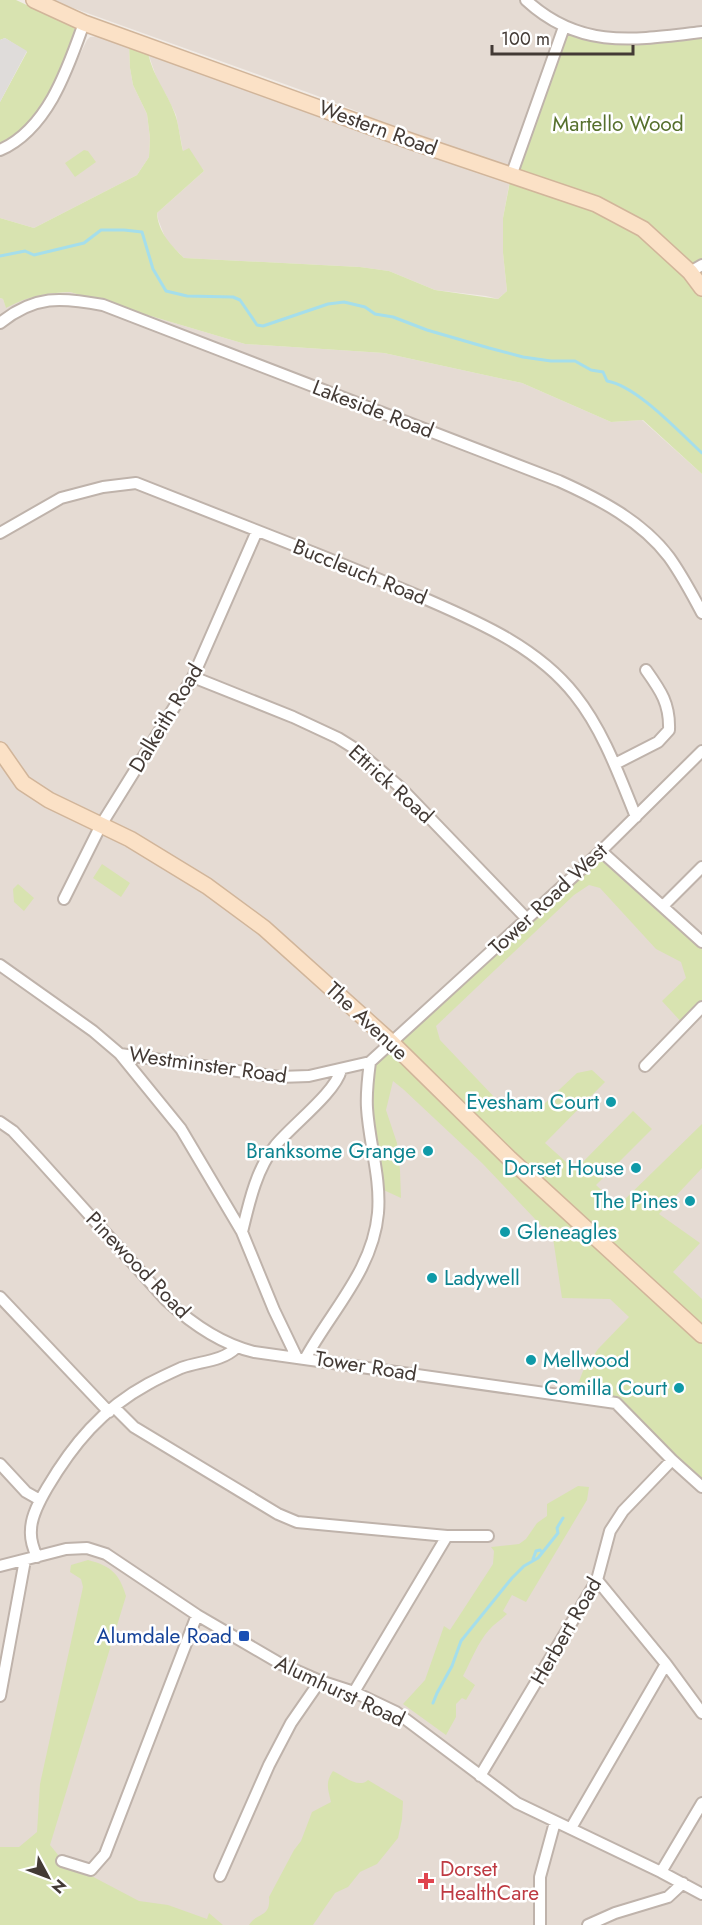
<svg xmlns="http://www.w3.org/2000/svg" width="702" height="1925" font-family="Jost,sans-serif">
<rect width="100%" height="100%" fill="#f1ebe5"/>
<!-- residential -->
<path fill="#e5dbd3" d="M51,0H702V32L511,176L413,142L359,112L315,95Z
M99,36L129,46L130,68L133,85L147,114L150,138L149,157L137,175L34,228L0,218V157L14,150L32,134L50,112L64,87L87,40L90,37Z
M148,53L510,180L503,218V253L507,291L498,299L486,296L435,290L389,271L360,267L184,258L166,240L158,219L157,213L204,171L196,160L183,151L176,115L165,93L159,85Z
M70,292L245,344L384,353L522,383L611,422L642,420L702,474V1925H0V298L3,299L6,307L28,297L41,294Z"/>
<!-- green -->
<path fill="#d8e3b0" d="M0,0H16L74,27C78,48 37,117 21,132C15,137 7,140 0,144V102L27,52L5,38L0,40Z
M564,27L593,37L702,32V474L643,420L611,422L522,383L384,353L245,344L70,292C46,293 28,296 6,308L3,299L0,298V218L34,228L137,175L149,157L150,138L147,114L133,85L130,68L129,46L148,53C153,77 167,92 175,114C179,125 180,139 183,151L189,148L204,171L157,213C158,232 171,245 184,258L360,267L389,271L435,290L498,299L507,291L503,253V218L511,176Z
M84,150L88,151L96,162L75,177L65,163Z
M601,851L702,942V1007L684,1025L662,1001L686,978L681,962L656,949L600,888L589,885L574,895L436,1026L440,1040L497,1100L518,1109L543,1105L577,1073L592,1070L605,1082L545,1143L575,1170L633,1111L652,1129L596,1185L618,1206L702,1124V1168L659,1214L700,1243L673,1272L702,1299V1487L616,1403L573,1397L583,1371L598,1349L629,1317L610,1299L562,1298L553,1238L482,1163L403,1089L393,1081L386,1110L397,1143L400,1170L401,1198L377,1187L367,1109L370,1062Z
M102,864L130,883L121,897L93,878Z
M18,884L34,898L24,911L14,902L13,889Z
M578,1486L589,1487L587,1500L526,1602L512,1595L503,1611L507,1614C501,1620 494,1624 489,1630C478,1642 471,1661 463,1676L475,1685L466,1700L462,1698L456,1704V1717L446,1735L403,1704L425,1680L444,1626L450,1630L493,1564L494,1551L491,1547L519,1544L526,1539L537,1523L547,1516V1504Z
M88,1560C111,1566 119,1573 126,1596L50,1845L63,1861L139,1901L168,1905L207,1919L209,1913L223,1925H0V1847H19L37,1832L40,1784L83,1587L81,1579L70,1572L71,1565Z
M333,1771C344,1776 358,1789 368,1780L403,1801L402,1819L398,1838L377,1864L360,1872L348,1887L335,1893L313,1925H249C257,1912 271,1918 269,1897L294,1850L301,1841L312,1812L331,1802C328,1788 325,1783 333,1771Z"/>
<!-- parking -->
<path fill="#dfdcda" d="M5,38L27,51L0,102V40Z"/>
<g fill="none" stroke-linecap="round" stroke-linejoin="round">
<!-- stream -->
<path stroke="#a5deeb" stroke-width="3" d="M0,256L25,251L34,255L84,243L101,230H124L142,232L153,269L166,291L187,296L233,297L240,300L257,325L263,326L328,304L344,302L365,307L375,314L393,317L427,330L489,348L523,357L551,361H575L591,370L603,372L607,381C637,386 679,432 702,453
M533,1559L536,1551L540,1550L542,1552
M433,1703L437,1693L452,1666L461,1641L512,1578L524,1566L538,1558L558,1533L557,1528L563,1518"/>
<defs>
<path id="street" d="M526,0C580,50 635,40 702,32
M0,150C48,129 68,68 84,23
M511,176L564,27
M690,272L702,265
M0,323C35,295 61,297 103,305L559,481C599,499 642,521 669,557C682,575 692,594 702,613
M0,533L61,498L103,487L136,483C196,506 255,530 314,553C352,568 390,584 428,600C481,623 538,648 575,695C603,730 619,775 636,817
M193,677L293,717L338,738L354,748L400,787L527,919
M615,764L658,742L669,730C670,704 661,691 646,670
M601,851L702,942
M64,899L101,825L193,677L257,531
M664,905L702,867
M0,965L93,1031L120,1054L279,1077L309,1076L370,1062L601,851L702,751
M120,1054L181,1129L242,1232L274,1310L297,1358
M645,1066L702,1007
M0,1122L13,1131L38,1158L166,1300C191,1323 221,1344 254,1352L616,1403L672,1460L702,1487
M242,1232C249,1203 256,1170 275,1146C292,1125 335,1093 341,1070
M0,1297L109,1412
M305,1359C331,1311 373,1270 378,1213C381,1177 369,1143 367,1108C366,1093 368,1077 370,1062
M114,1407L134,1427L278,1514L297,1522L447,1536H488
M0,1464L26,1492L40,1500
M37,1557C33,1548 30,1540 31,1530C31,1516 40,1500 47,1488C73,1444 102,1409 148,1384C159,1378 170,1373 181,1368C200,1361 221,1362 236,1348
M0,1566L66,1549L87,1548L106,1554L197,1615L281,1664L320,1681L354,1692L396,1712L517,1803L661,1872L702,1894
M597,1580L666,1664L702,1713
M354,1692L447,1536
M0,1696L25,1560
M480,1776L597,1580L610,1531L623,1511L672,1460
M571,1828L666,1664
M62,1861L91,1870L105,1854L197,1615
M661,1872L702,1803
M220,1876L269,1765L291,1723L320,1681
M540,1925V1877L555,1822
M588,1925L615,1913L668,1897L683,1883"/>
<path id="secondary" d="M34,0L84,23L413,142L596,204L643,229L690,272L702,288
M0,750L23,783L49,800L130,839L207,886L264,928L391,1042L510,1159L702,1335"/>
</defs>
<!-- street casing -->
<use href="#street" stroke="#bfb3ab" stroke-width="14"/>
<!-- secondary casing -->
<use href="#secondary" stroke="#d1b59a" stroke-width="18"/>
<!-- street -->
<use href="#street" stroke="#fff" stroke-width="10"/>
<!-- secondary -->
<use href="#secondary" stroke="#fbe1c6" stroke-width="15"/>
</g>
<!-- markers -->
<g fill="#0f9aa8" stroke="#fff" stroke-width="2">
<circle cx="611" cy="1102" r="6"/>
<circle cx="428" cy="1151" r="6"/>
<circle cx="636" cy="1168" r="6"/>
<circle cx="690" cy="1201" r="6"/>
<circle cx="505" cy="1232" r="6"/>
<circle cx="432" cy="1278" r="6"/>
<circle cx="531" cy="1360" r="6"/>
<circle cx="679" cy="1388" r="6"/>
</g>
<rect fill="#1a4fb4" stroke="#fff" stroke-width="2" x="238" y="1630" width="12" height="12" rx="3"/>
<path fill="#e0444e" stroke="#fff" stroke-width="2" d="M423 1872h6v6h6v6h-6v6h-6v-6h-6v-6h6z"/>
<g text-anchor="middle" stroke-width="5" stroke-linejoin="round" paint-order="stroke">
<!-- park labels -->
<g font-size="21" fill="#56702d" stroke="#fff">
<text x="618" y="131">Martello Wood</text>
</g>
<!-- street labels -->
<g font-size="21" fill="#433a35" stroke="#fff">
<text transform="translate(378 128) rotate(20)" y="7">Western Road</text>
<text transform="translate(373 409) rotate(21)" y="7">Lakeside Road</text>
<text transform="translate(360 572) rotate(22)" y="7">Buccleuch Road</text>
<text transform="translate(166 718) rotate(-59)" y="7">Dalkeith Road</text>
<text transform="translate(391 784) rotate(42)" y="7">Ettrick Road</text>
<text transform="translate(548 899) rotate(-43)" y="7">Tower Road West</text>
<text transform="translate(367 1021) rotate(43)" y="7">The Avenue</text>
<text transform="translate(208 1065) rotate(8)" y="7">Westminster Road</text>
<text transform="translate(138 1265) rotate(46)" y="7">Pinewood Road</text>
<text transform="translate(366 1366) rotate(9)" y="7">Tower Road</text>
<text transform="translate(566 1631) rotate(-60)" y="7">Herbert Road</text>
<text transform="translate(340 1691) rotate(25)" y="7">Alumhurst Road</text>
</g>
<!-- culture labels -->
<g font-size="21" fill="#0d838f" stroke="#fff" text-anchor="end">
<text x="599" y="1109">Evesham Court</text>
<text x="416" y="1158">Branksome Grange</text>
<text x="624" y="1175">Dorset House</text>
<text x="678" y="1208">The Pines</text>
<text x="517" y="1239" text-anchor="start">Gleneagles</text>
<text x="444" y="1285" text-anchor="start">Ladywell</text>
<text x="543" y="1367" text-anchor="start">Mellwood</text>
<text x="667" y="1395">Comilla Court</text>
</g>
<!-- transit labels -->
<g font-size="21" fill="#164399" stroke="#fff" text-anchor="end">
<text x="232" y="1643">Alumdale Road</text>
</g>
<!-- health labels -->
<g font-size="21" fill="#be3a42" stroke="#fff" text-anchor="start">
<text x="440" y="1876">Dorset<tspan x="440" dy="24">HealthCare</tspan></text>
</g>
</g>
<!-- north arrow -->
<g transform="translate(48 1877) rotate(131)" stroke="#ffffff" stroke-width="4.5" paint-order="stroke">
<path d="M0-4.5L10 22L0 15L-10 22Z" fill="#433a35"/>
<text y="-9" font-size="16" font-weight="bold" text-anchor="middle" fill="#433a35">N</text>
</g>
<!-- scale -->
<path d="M492 45v9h141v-9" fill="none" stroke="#433a35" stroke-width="3"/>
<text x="501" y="45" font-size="18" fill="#433a35" stroke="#ffffff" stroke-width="4.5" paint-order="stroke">100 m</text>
</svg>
